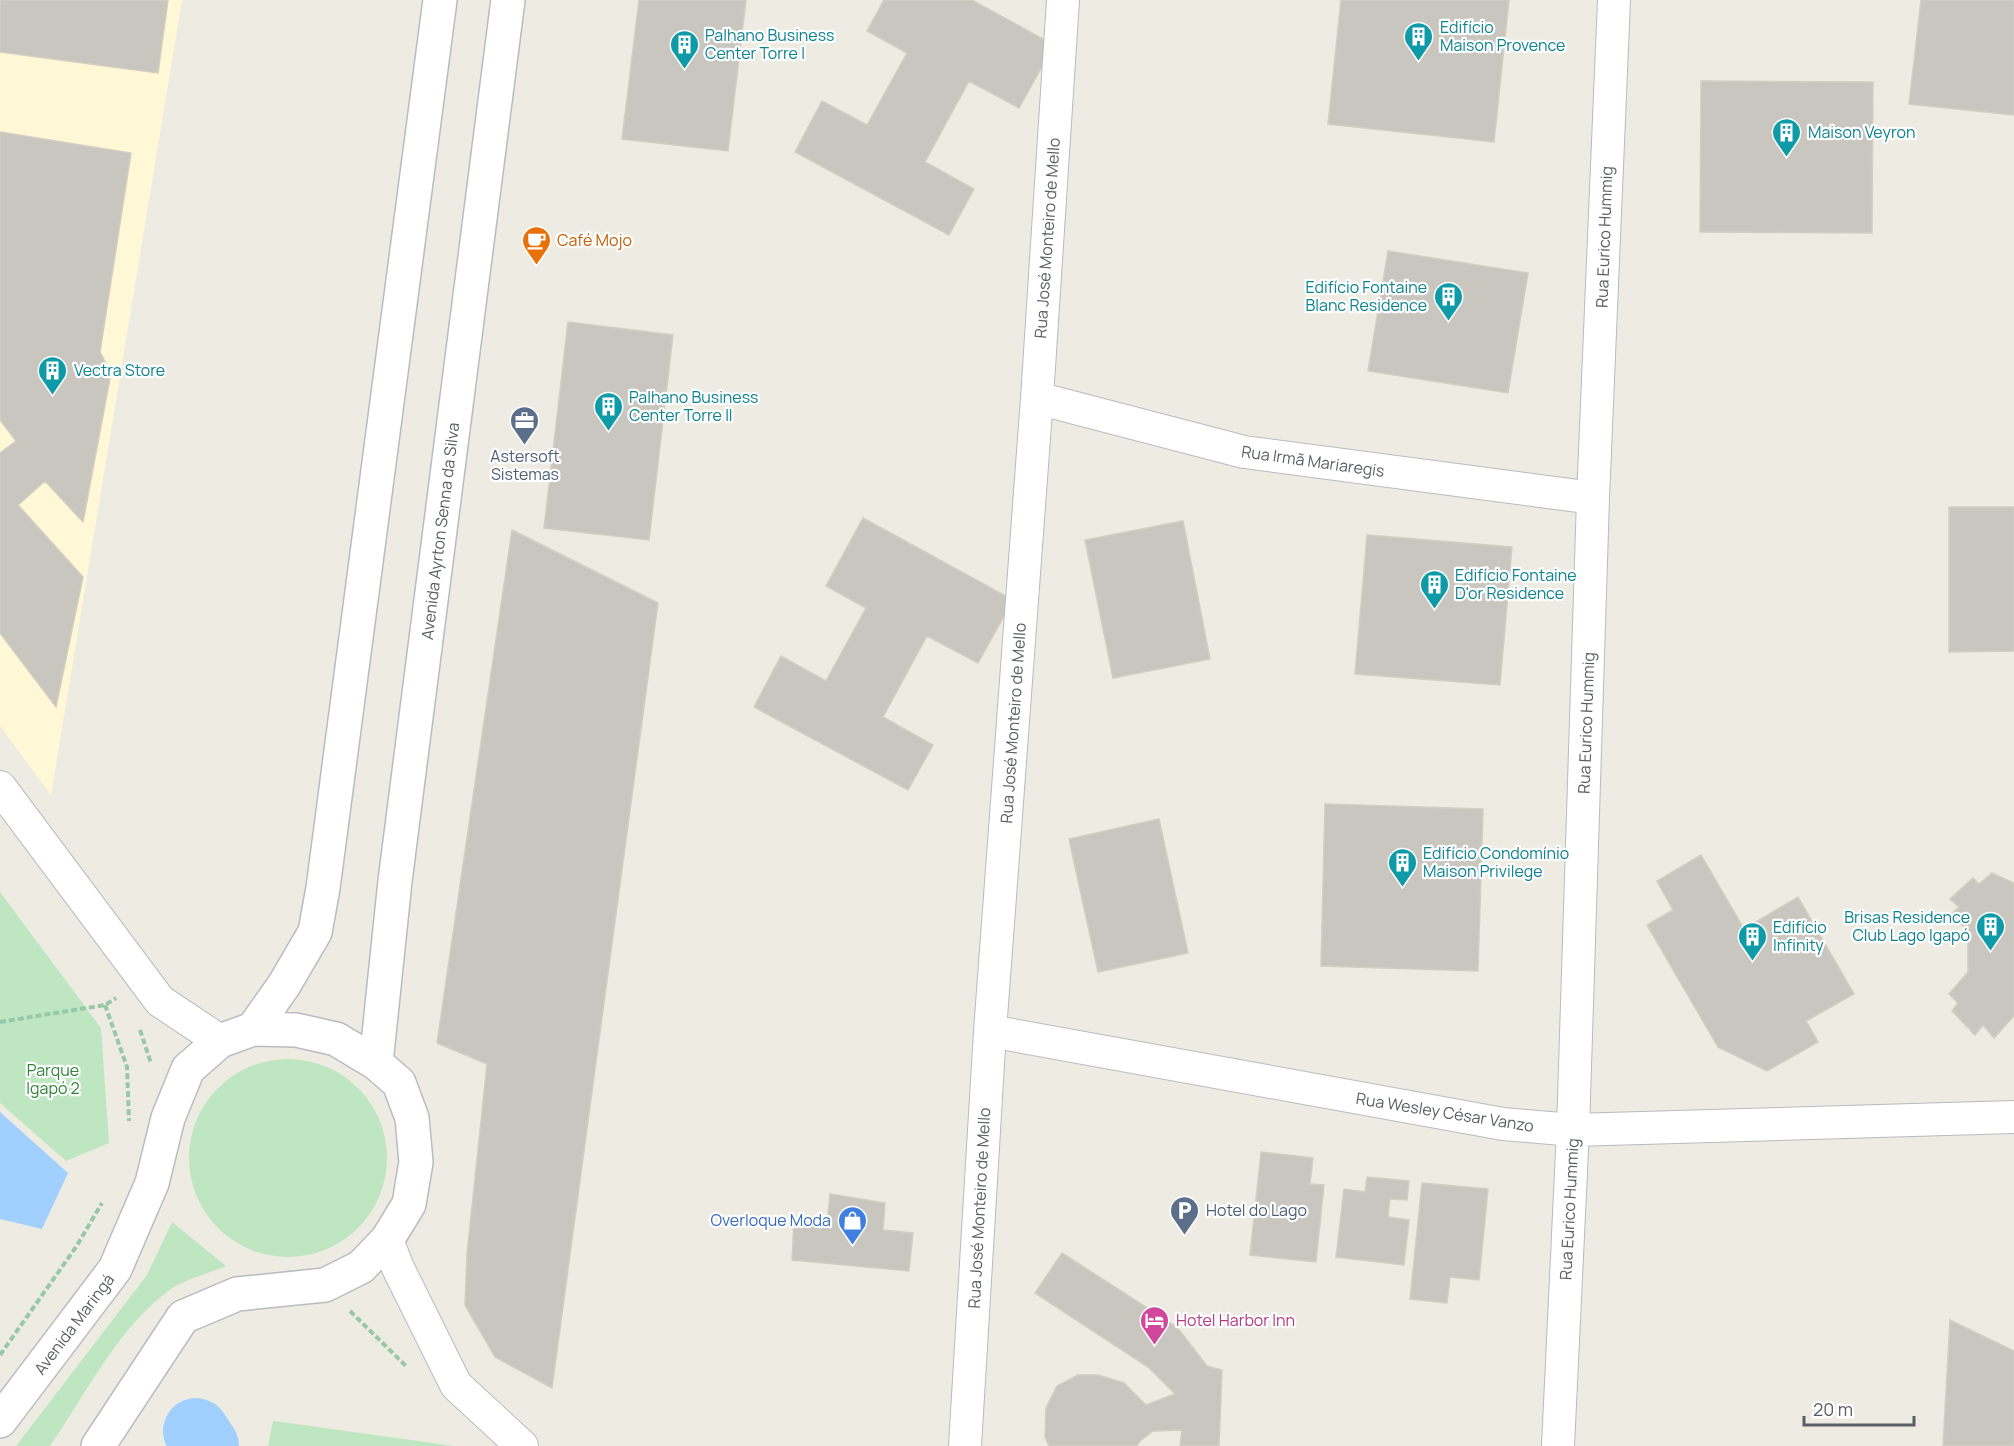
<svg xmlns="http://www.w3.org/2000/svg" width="2014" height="1446" font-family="Manrope,sans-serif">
<rect width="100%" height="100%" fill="#eeece2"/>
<!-- commercial -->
<path fill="#fff8d7" d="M0,0H182L51,795L0,726Z"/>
<!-- green -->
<path fill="#bee7c1" d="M0,892L101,1028L109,1143L66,1161L0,1103Z
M189 1158a99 99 0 1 1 198 0a99 99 0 1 1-198 0Z
M172,1222L226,1266C210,1273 185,1279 171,1289C117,1328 87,1393 50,1446H16L147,1275Z
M273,1421H274L454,1446H268Z"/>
<!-- water -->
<path fill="#a1d0ff" d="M0,1112L68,1173L42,1229L0,1219Z"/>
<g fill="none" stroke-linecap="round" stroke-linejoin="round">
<!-- river -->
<path stroke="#a1d0ff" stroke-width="66" d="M196,1431L206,1446"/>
</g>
<!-- building -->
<path fill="#c9c6c0" stroke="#d3cec1" stroke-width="1.5" d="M0,0H168L158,73L0,52Z
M639,0H746L728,151L622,139Z
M884,0H972L1054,45L1019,108L969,81L925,162L974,189L949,235L795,152L822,101L867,125L907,53L867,31Z
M1341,0H1509L1494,142L1328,124Z
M1921,0H2014V115L1909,104Z
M1701,81L1873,82L1872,233L1700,232Z
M0,132L131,153L100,352L111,373L83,522L45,481L18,505L83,577L56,707L0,633V453L16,441L0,420Z
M1388,251L1528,273L1508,393L1368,371Z
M568,322L673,335L649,540L544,528Z
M1949,507H2014V651L1949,652Z
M863,518L1013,600L978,663L927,636L883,717L933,745L908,790L754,707L781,656L826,681L866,608L826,586Z
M1183,521L1210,659L1113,678L1085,540Z
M512,530L658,603L552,1388L495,1357L465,1305L467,1254L487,1064L437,1043Z
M1367,535L1512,547L1500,685L1355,674Z
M1325,804L1483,809L1478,971L1321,966Z
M1159,819L1188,953L1098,972L1069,839Z
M1701,855L1744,929L1798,897L1854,994L1806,1021L1818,1042L1767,1071L1718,1047L1647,925L1673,910L1657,881Z
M1992,873L2014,883V1016L1994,1038L1983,1025L1975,1035L1952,1011L1958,1003L1949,994L1968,972V930L1950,915L1959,907L1950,899L1973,878L1979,884Z
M1261,1152L1313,1158L1310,1184L1324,1185L1316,1262L1250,1255Z
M1367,1177L1409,1181L1407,1200L1390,1199L1388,1217L1409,1220L1404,1265L1336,1257L1344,1189L1365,1192Z
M1422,1183L1488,1189L1479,1280L1450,1277L1447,1303L1410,1299Z
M830,1194L885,1203L883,1230L913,1233L909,1271L792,1260L794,1219L827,1224Z
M1062,1253L1177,1327L1207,1366L1222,1370L1219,1446H1180L1182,1430L1153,1431L1139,1442L1137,1446H1049L1045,1437L1046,1408L1057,1386L1078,1375H1098L1124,1383L1146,1405L1175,1394L1148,1367L1035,1293Z
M1950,1320L2014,1351V1446H1943Z"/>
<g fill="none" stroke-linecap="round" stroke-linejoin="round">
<defs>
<path id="street" d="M1037,398L1244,452L1593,498
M0,787L160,1001L220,1041
M990,1031L1503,1124L1573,1130L2014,1117
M387,1240L398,1268L456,1385L522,1446
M965,1446L990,1031L1037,398L1063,0
M1558,1446L1573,1130L1593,498L1614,0"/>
<path id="secondary" d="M253,1029L284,985L315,932L323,888L440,0
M376,1063L395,881L508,0
M0,1421L115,1269L152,1183L168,1118L188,1069L220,1041L253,1029L296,1030L336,1039L376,1063L399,1083L412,1118L416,1162L409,1204L387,1240L361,1267L325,1285L237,1294L183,1317L98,1446"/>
</defs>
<!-- street casing -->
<use href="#street" stroke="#b8babf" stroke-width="34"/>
<!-- secondary casing -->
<use href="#secondary" stroke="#b8bbc1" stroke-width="36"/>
<!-- path -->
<path stroke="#97c8a8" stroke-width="4" stroke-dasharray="6 3" stroke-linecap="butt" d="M105,1005L127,1067L129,1121
M0,1022L105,1005L116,998
M140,1030L151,1063
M350,1311L407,1367
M0,1355L76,1247L102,1203"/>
<!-- street -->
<use href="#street" stroke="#fff" stroke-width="32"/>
<!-- secondary -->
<use href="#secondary" stroke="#fff" stroke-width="33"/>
</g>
<!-- icons -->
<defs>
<symbol id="building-pin" viewBox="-11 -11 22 30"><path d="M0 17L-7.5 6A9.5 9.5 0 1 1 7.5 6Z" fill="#0f9aa8" stroke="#fff"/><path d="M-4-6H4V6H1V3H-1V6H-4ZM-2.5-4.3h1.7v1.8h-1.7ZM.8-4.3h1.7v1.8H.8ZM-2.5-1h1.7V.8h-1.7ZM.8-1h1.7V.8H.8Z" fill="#fff"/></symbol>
<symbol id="cafe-pin" viewBox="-11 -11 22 30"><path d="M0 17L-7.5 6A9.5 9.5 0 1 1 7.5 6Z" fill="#e8710a" stroke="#fff"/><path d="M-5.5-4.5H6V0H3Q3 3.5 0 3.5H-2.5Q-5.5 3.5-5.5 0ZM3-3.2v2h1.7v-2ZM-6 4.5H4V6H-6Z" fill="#fff"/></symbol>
<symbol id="office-pin" viewBox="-11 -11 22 30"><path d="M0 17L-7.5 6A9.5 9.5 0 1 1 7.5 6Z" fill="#5c6f8a" stroke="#fff"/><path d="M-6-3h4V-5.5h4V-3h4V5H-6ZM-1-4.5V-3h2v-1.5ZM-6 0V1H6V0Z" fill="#fff"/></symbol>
<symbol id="parking-pin" viewBox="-11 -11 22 30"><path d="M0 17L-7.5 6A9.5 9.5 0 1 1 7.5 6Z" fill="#5c6f8a" stroke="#fff"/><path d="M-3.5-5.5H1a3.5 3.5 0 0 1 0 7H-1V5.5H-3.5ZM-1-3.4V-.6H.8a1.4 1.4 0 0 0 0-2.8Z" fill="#fff"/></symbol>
<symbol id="shop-pin" viewBox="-11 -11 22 30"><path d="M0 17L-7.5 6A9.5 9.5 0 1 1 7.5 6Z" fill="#3f7fe0" stroke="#fff"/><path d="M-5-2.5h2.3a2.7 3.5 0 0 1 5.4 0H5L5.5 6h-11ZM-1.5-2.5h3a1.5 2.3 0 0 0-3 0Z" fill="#fff"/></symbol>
<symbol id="hotel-pin" viewBox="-11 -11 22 30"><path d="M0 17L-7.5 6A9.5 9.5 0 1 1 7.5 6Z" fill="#d1479c" stroke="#fff"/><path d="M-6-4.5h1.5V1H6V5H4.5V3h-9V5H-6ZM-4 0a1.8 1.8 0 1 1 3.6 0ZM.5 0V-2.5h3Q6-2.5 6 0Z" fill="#fff"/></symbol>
</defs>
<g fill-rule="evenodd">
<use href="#building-pin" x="1402" y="20" width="33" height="45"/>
<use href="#building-pin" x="668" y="28" width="33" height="45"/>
<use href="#building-pin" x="1770" y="116" width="33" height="45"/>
<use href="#cafe-pin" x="520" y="224" width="33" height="45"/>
<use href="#building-pin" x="1432" y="280" width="33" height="45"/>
<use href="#building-pin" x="36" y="354" width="33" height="45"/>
<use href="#building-pin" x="592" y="390" width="33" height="45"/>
<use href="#office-pin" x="508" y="404" width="33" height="45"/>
<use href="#building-pin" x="1418" y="568" width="33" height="45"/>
<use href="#building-pin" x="1386" y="846" width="33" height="45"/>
<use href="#building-pin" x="1974" y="910" width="33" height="45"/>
<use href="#building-pin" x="1736" y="920" width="33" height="45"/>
<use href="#parking-pin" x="1168" y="1194" width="33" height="45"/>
<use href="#shop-pin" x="836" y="1204" width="33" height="45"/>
<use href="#hotel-pin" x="1138" y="1304" width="33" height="45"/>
</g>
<g text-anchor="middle" stroke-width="4.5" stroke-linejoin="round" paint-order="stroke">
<!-- culture labels -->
<g font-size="16" fill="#0d838f" stroke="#fff" text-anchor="start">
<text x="1440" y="33">Edifício<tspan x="1440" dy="18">Maison Provence</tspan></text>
<text x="705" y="41">Palhano Business<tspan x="705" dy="18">Center Torre I</tspan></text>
<text x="1808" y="138">Maison Veyron</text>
<text x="1427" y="293" text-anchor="end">Edifício Fontaine<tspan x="1427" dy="18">Blanc Residence</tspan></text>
<text x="74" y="376">Vectra Store</text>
<text x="629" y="403">Palhano Business<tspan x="629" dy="18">Center Torre II</tspan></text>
<text x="1455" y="581">Edifício Fontaine<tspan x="1455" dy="18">D'or Residence</tspan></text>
<text x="1423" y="859">Edifício Condomínio<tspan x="1423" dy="18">Maison Privilege</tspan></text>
<text x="1970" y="923" text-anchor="end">Brisas Residence<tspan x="1970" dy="18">Club Lago Igapó</tspan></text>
<text x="1773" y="933">Edifício<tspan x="1773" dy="18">Infinity</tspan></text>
</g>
<!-- street labels -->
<g font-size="16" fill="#5b5e64" stroke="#fff">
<text transform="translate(1604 237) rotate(-88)" y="6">Rua Eurico Hummig</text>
<text transform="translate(1047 238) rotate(-86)" y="6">Rua José Monteiro de Mello</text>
<text transform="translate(1313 461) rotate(8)" y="6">Rua Irmã Mariaregis</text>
<text transform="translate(440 531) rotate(-83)" y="6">Avenida Ayrton Senna da Silva</text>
<text transform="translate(1013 723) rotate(-86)" y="6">Rua José Monteiro de Mello</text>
<text transform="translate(1586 723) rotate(-88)" y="6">Rua Eurico Hummig</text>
<text transform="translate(1445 1112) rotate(9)" y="6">Rua Wesley César Vanzo</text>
<text transform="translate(979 1208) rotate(-87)" y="6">Rua José Monteiro de Mello</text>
<text transform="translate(1569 1209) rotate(-87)" y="6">Rua Eurico Hummig</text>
<text transform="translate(74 1324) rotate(-53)" y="6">Avenida Maringá</text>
</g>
<!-- food labels -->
<g font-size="16" fill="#c56008" stroke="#fff" text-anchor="start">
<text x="557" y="246">Café Mojo</text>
</g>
<!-- service labels -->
<g font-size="16" fill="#4e5e75" stroke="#fff">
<text x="525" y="462">Astersoft<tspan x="525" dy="18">Sistemas</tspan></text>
<text x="1206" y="1216" text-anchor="start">Hotel do Lago</text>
</g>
<!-- park labels -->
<g font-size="16" fill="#31843c" stroke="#fff">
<text x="53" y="1076">Parque<tspan x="53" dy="18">Igapó 2</tspan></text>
</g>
<!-- shop labels -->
<g font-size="16" fill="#366cbe" stroke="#fff" text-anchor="end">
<text x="831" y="1226">Overloque Moda</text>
</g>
<!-- hotel labels -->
<g font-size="16" fill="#b23c85" stroke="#fff" text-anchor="start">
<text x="1176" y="1326">Hotel Harbor Inn</text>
</g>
</g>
<!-- scale -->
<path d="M1804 1416v9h110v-9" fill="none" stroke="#5b5e64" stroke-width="3"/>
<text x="1813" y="1416" font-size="18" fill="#5b5e64" stroke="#ffffff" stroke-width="4.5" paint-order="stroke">20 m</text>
</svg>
